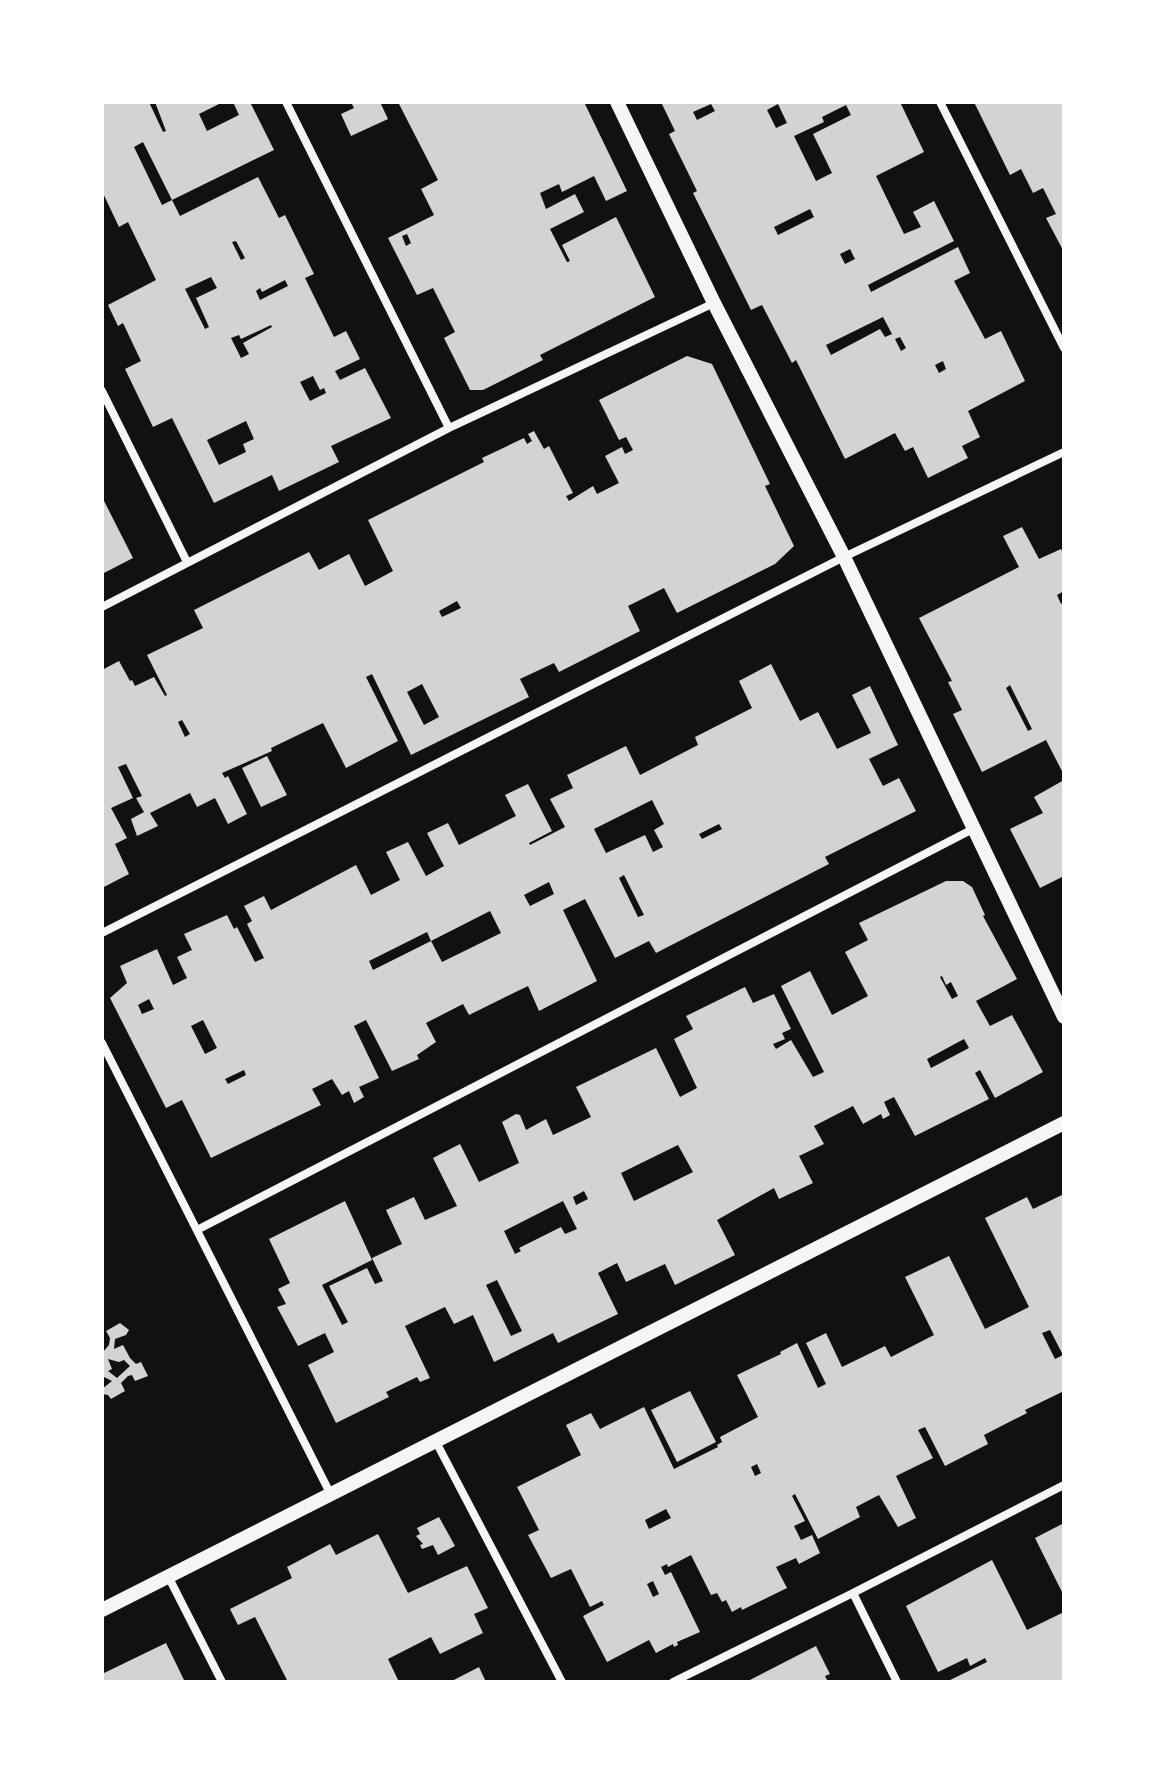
<svg xmlns="http://www.w3.org/2000/svg" width="1166" height="1784" font-family="Overpass,sans-serif">
<rect width="100%" height="100%" fill="#111"/>
<!-- building -->
<path fill="#d3d3d3" fill-rule="evenodd" d="M102,102H149L163,132L166,131L155,102H223L199,114L207,131L239,115L233,102H250L274,150L172,200L143,142L134,147L162,205L172,200L180,216L258,177L279,218L285,215L314,274L305,278L334,337L346,331L360,359L335,371L340,380L365,368L391,418L331,446L339,462L279,491L272,475L214,503L172,418L153,427L125,369L141,361L123,323L118,326L108,305L156,280L128,222L119,227L102,191ZM236,241L245,258L241,260L232,242ZM211,277L217,288L196,298L209,327L205,329L185,289ZM285,280L288,286L260,300L256,291L260,288L262,292ZM271,325L272,327L243,343L249,354L241,358L231,338L239,335L241,339ZM313,376L320,390L324,388L326,393L310,401L300,382ZM246,421L254,439L243,444L246,452L219,465L207,440Z
M351,102H380L388,119L351,136L341,114L354,108Z
M398,102H584L627,191L606,201L594,176L562,192L559,184L540,193L546,209L575,194L584,212L550,229L567,262L570,261L562,245L616,217L655,297L540,355L543,360L483,390H470L444,338L455,332L433,288L417,295L388,238L434,215L421,189L438,180ZM407,234L411,243L406,246L402,236Z
M661,102H900L924,152L876,176L904,234L921,227L913,212L934,201L954,241L868,285L871,292L958,247L970,273L954,281L985,339L1001,331L1025,381L968,411L980,437L962,446L968,458L928,478L913,447L905,451L895,433L845,459L796,360L792,363L762,305L751,310L693,193L697,191L669,134L675,131ZM711,104L715,111L697,120L693,112ZM778,104L787,123L776,128L767,110ZM846,105L851,115L813,134L832,173L816,181L794,136L824,122L822,117ZM810,209L814,217L778,235L774,227ZM850,249L855,259L845,264L840,254ZM883,317L892,334L885,337L880,329L831,355L826,345ZM900,337L906,348L901,351L895,339ZM943,361L946,369L939,373L935,365Z
M974,102H1064V252L1046,218L1056,214L1043,188L1033,193L1021,169L1010,175Z
M687,356L712,364L770,484L765,486L794,546L775,564L677,613L664,588L628,606L640,631L559,672L554,663L520,679L529,697L411,755L372,674L366,677L398,741L346,768L323,723L271,748L272,751L222,773L225,778L228,776L247,814L228,824L215,798L197,807L190,793L150,813L158,826L137,836L131,819L144,812L136,798L142,796L126,764L118,767L133,798L111,808L127,838L115,844L129,874L102,888V670L119,661L130,681L132,680L135,686L154,677L165,696L167,695L147,655L203,628L194,610L309,552L319,570L349,554L365,586L393,571L368,520L484,462L482,458L524,438L527,444L532,441L528,434L534,431L544,449L549,446L573,493L566,496L569,501L593,486L597,494L619,483L605,456L622,447L625,454L633,450L626,437L619,440L599,400ZM457,601L461,608L442,617L439,611ZM422,684L439,717L424,725L407,692ZM182,720L190,734L185,737L178,722Z
M102,497L133,558L102,574Z
M1022,527L1039,559L1061,549L1064,555V591L1057,595L1061,604L1064,602V775L1046,740L982,772L953,714L962,710L948,682L952,681L919,618L1019,567L1003,536ZM1010,685L1032,729L1028,731L1006,688Z
M771,664L800,721L818,712L837,749L871,733L852,695L870,686L898,745L869,759L883,786L899,778L916,811L825,857L829,864L656,953L649,941L615,958L585,899L563,910L597,981L539,1011L528,986L469,1015L463,1004L426,1023L436,1042L417,1055L419,1059L392,1071L366,1020L354,1026L379,1078L359,1087L364,1097L354,1103L349,1091L342,1095L332,1079L312,1089L321,1105L211,1158L182,1100L166,1108L110,998L127,983L120,966L157,949L173,985L187,978L177,957L192,950L184,934L227,915L234,929L237,927L255,962L264,958L247,924L252,921L244,906L264,896L271,910L356,865L371,895L400,880L386,852L408,842L426,876L444,866L427,833L448,823L459,845L516,816L505,795L528,784L552,831L529,843L530,845L565,827L550,799L573,788L567,775L626,746L640,775L698,745L695,737L752,708L739,681ZM652,800L664,824L654,830L663,847L653,852L645,835L606,853L594,829ZM719,824L722,829L702,839L699,834ZM624,875L644,915L638,917L619,878ZM549,882L554,894L530,906L524,895ZM490,911L501,933L442,962L431,941ZM427,932L431,941L373,970L369,961ZM149,999L154,1009L142,1014L138,1005ZM203,1020L217,1048L205,1054L191,1026ZM244,1070L246,1075L228,1084L225,1079Z
M267,756L287,795L261,807L242,768Z
M1064,780V876L1040,888L1010,829L1043,813L1034,797Z
M946,881H963L972,887L985,915L983,916L1017,979L976,1001L990,1026L1012,1015L1043,1072L995,1098L980,1070L975,1073L989,1099L915,1136L894,1097L884,1102L890,1115L883,1119L881,1114L863,1124L853,1106L814,1126L824,1144L799,1156L813,1183L779,1199L774,1188L717,1220L735,1255L675,1285L665,1264L626,1282L617,1263L598,1273L618,1314L558,1343L553,1333L494,1362L473,1315L454,1324L445,1307L405,1326L430,1378L420,1382L417,1377L386,1392L389,1397L336,1423L308,1365L334,1352L325,1333L298,1346L277,1307L286,1304L278,1289L290,1283L269,1239L345,1201L372,1260L322,1285L342,1325L348,1322L329,1286L367,1268L375,1284L383,1281L372,1258L402,1244L386,1210L414,1197L425,1220L457,1206L433,1158L460,1144L479,1182L519,1163L502,1122L516,1114L520,1115L526,1130L546,1119L553,1135L591,1117L576,1087L656,1048L680,1097L697,1088L674,1039L693,1029L686,1016L745,987L753,1003L774,994L791,1029L782,1033L785,1039L773,1044L776,1049L791,1040L813,1077L824,1072L781,986L810,971L832,1015L868,996L845,952L868,940L859,923ZM942,976L946,985L951,982L958,996L952,999L940,977ZM964,1039L969,1048L931,1068L927,1059ZM678,1145L693,1172L634,1201L621,1173ZM584,1191L588,1199L576,1205L573,1197ZM563,1201L577,1229L565,1234L561,1227L519,1248L521,1251L515,1254L504,1231ZM497,1280L522,1331L511,1336L486,1285Z
M1064,1194V1391L1025,1410L1027,1413L984,1435L988,1444L945,1466L925,1427L918,1430L933,1458L896,1476L916,1518L898,1527L879,1495L856,1507L860,1517L818,1539L795,1494L792,1496L805,1521L794,1526L801,1540L812,1535L820,1553L799,1564L796,1558L776,1567L787,1588L742,1610L741,1607L732,1612L726,1600L722,1602L717,1593L711,1595L691,1555L668,1567L667,1564L661,1567L665,1575L671,1572L700,1632L677,1642L678,1645L674,1647L673,1644L656,1653L649,1640L607,1662L583,1616L604,1605L602,1601L590,1607L571,1569L551,1578L528,1535L539,1530L517,1487L581,1455L566,1425L591,1413L600,1429L644,1407L674,1469L718,1447L717,1445L722,1442L720,1437L758,1417L737,1375L781,1354L780,1352L797,1343L818,1388L826,1384L806,1343L826,1333L842,1367L885,1346L891,1357L934,1335L905,1277L949,1256L985,1329L1029,1307L985,1218L1027,1197L1033,1209ZM1050,1330L1063,1355L1055,1359L1042,1333ZM757,1464L761,1473L755,1476L751,1467ZM666,1509L671,1518L649,1529L645,1520ZM653,1581L659,1594L653,1597L647,1584Z
M120,1323L129,1330L126,1335L115,1339L114,1349L123,1345L130,1358L136,1364L141,1362L148,1376L135,1381L132,1375L128,1376L121,1383L125,1391L111,1399L108,1395L102,1394V1389L112,1381L102,1376V1353L109,1345L110,1338L106,1331ZM108,1359L119,1362L124,1360L130,1366L117,1378L108,1371L112,1369Z
M690,1391L716,1442L677,1462L651,1410Z
M439,1517L455,1546L438,1555L433,1545L422,1549L420,1545L423,1544L416,1536L420,1534L417,1528Z
M1064,1523V1596L1035,1538Z
M378,1534L408,1593L467,1566L488,1608L474,1614L483,1633L440,1654L431,1637L388,1659L399,1682H288L255,1617L238,1625L230,1609L292,1578L287,1567L330,1544L336,1555Z
M992,1560L1027,1630L1064,1612V1682H946L987,1662L985,1658L970,1666L967,1658L938,1672L906,1606Z
M166,1643L185,1682H102V1674Z
M816,1646L830,1674L825,1676L828,1682H746Z
M479,1667L486,1682H450Z"/>
<g fill="none" stroke-linecap="round" stroke-linejoin="round">
<!-- minor -->
<path stroke="#f5f5f5" stroke-width="8" d="M286,102L449,428
M940,102L1064,348
M102,391L187,562
M102,607L449,428L714,303
M102,933L844,557L1064,452
M102,1043L330,1493
M197,1230L973,829
M435,1440L562,1682
M168,1576L222,1682
M853,1593L1064,1485
M673,1682L853,1593L897,1682"/>
<!-- tertiary -->
<path stroke="#f5f5f5" stroke-width="14" d="M617,102L714,303L844,557L1064,1017
M102,1610L1064,1123"/>
</g>
<!-- border -->
<rect width="1166" height="1784" fill="none" stroke="#ffffff" stroke-width="208"/>
</svg>
